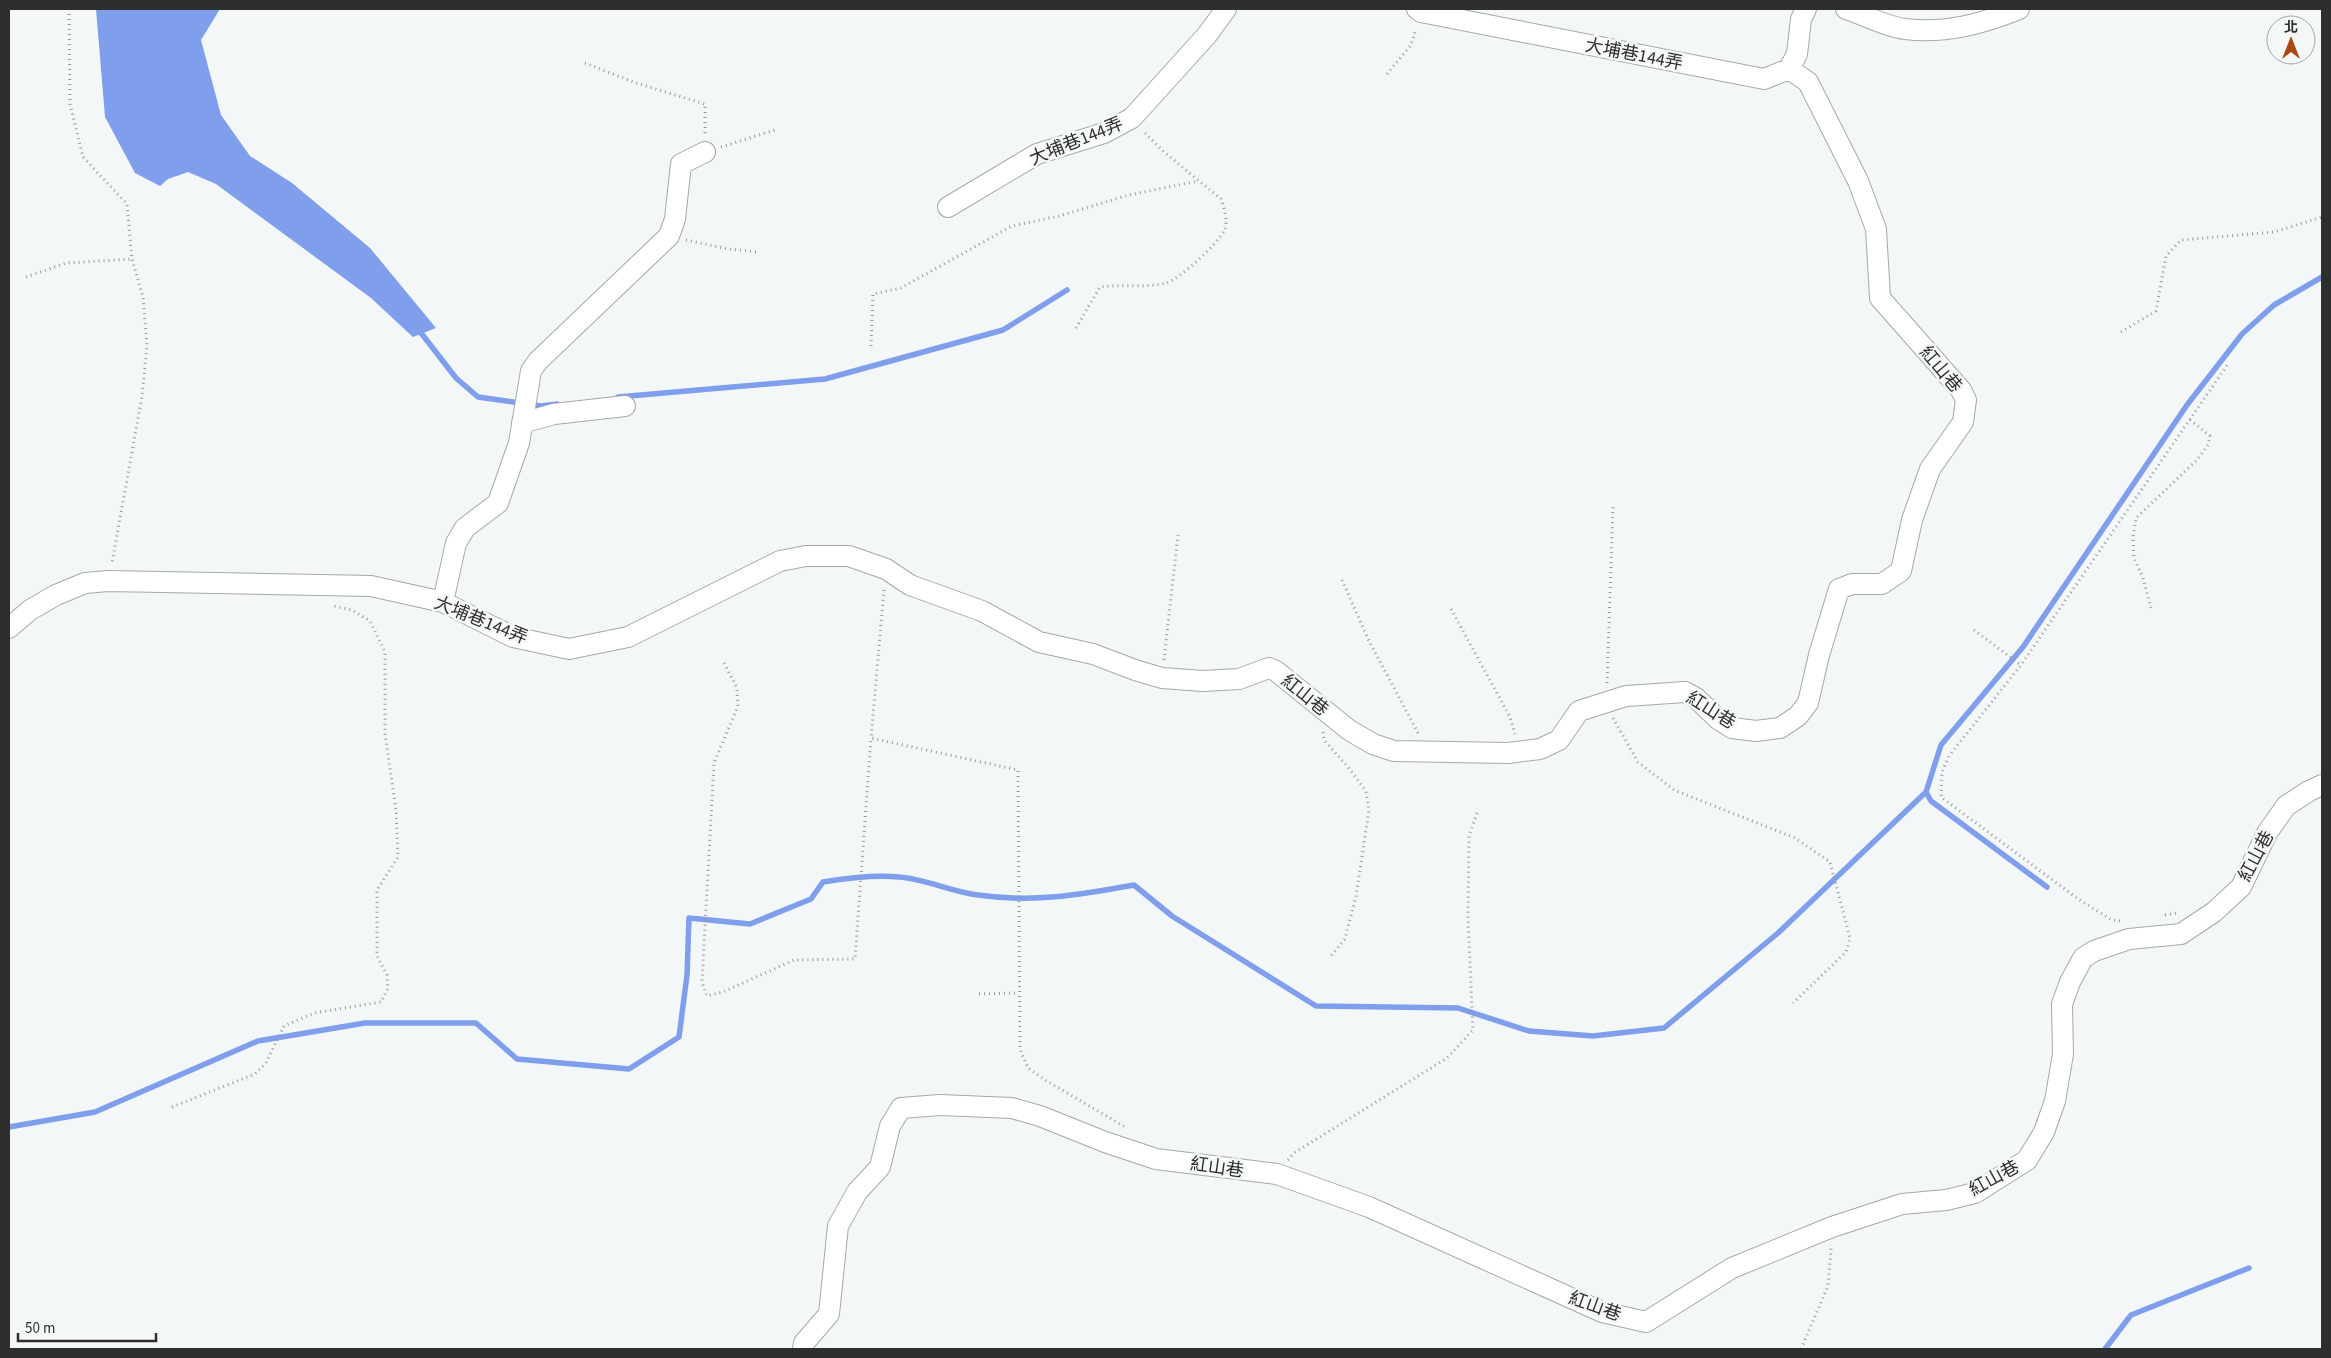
<svg xmlns="http://www.w3.org/2000/svg" width="2331" height="1358" font-family="'Source Sans 3','Noto Sans TC',sans-serif">
<rect width="100%" height="100%" fill="#f3f7f8"/>
<!-- water -->
<path fill="#7f9eec" d="M96,9H220L201,40L221,115L250,156L292,183L370,248L436,328L413,337L371,298L216,184L188,172L168,179L160,186L135,173L105,117Z"/>
<g fill="none" stroke-linecap="round" stroke-linejoin="round">
<!-- stream -->
<path stroke="#7f9eec" stroke-width="5.5" d="M418,329L456,378L478,397L541,406L557,404
M618,397L825,379L1003,330L1067,290
M1926,792L1931,801L2047,887
M9,1127L95,1112L258,1041L365,1023H476L517,1059L629,1069L679,1037L687,975L689,918L750,924L811,899L823,882C847,878 875,875 899,877C926,879 952,892 978,895C1035,903 1078,895 1134,885L1172,916L1316,1006L1458,1008L1529,1031L1593,1036L1664,1028L1778,933L1926,792L1941,745L2023,647L2187,405L2242,334L2274,305L2322,277
M2105,1349L2131,1315L2249,1268"/>
<defs>
<path id="minor" d="M1417,9L1421,12L1764,79L1789,69L1797,54L1801,19L1806,9
M1846,9C1865,15 1886,27 1905,29C1945,34 1982,24 2019,9
M948,207L1037,154L1104,133L1132,118L1207,35L1226,9
M522,423L554,414L625,406
M443,602L456,543L465,528L498,503L519,443L531,371L538,361L669,236L675,219L681,164L705,152
M9,628L30,610L56,595L85,583L108,581L371,586L443,602L513,637L569,649L628,637L780,561L806,556H849L886,569L910,585L982,611L1039,642L1093,654L1135,670L1162,678L1203,681L1239,679L1269,668L1276,671L1349,730L1373,744L1394,751L1508,753L1540,749L1559,740L1579,711L1626,696L1685,692L1696,698L1718,719L1732,728L1756,731L1780,728L1798,716L1808,703L1819,655L1839,589L1852,584H1882L1901,571L1912,520L1930,469L1963,422L1966,400L1961,390L1880,298L1876,229L1858,181L1808,82L1789,69
M803,1349L804,1343L829,1314L838,1226L857,1192L880,1167L890,1126L901,1108L940,1105L1012,1108L1040,1116L1105,1142L1156,1159L1277,1174L1369,1207L1602,1312L1646,1322L1732,1268L1832,1227L1902,1204L1946,1200L1975,1193L2027,1160L2044,1132L2055,1101L2063,1054L2062,1004L2070,982L2083,958L2094,951L2129,939L2181,934L2214,912L2241,887L2267,833L2286,806L2309,791L2322,785"/>
</defs>
<!-- minor casing -->
<use href="#minor" stroke="#a4a9a9" stroke-width="22"/>
<!-- path -->
<path stroke="#979a9b" stroke-width="3" stroke-dasharray="1 4" stroke-linecap="butt" d="M69,9L70,104L83,157L127,204L132,259L143,297L147,346L142,396L112,563
M585,63L636,83L705,104V135
M1387,74L1411,45L1416,29
M721,147L775,130
M686,240L728,249L757,252
M26,277L66,263L132,259
M1076,328L1100,287C1121,284 1147,288 1166,283C1180,279 1219,243 1225,229C1228,220 1224,207 1221,199L1164,152L1144,132
M2121,332L2156,311L2166,256L2181,240L2274,232L2322,217
M871,346L873,294L901,288L1012,226L1059,216L1129,195L1198,181
M1342,580L1369,641L1418,733
M884,590L871,738L1018,770L1020,1049L1028,1068L1045,1080L1127,1128
M2151,608L2143,578L2134,558L2133,537L2136,518L2197,460L2208,445L2210,436L2189,419
M1451,609L1510,717L1515,734
M1974,630L2021,665
M1164,660L1178,535
M724,663L737,688L738,706L714,763L702,982L707,996L723,992L794,960L855,959L871,738
M1607,683L1613,506
M1613,718L1638,762L1674,790L1795,838L1830,862L1850,938L1846,952L1793,1003
M1323,732L1324,740L1348,767L1366,791L1369,810L1356,896L1345,939L1331,956
M2165,915L2178,913
M2120,921L2112,920L2078,899L1941,797L1942,772L1949,756L2021,665L2228,364
M979,994L1019,993
M172,1107L255,1074L266,1063L284,1026L314,1013L381,1002L388,988L387,975L377,956V890L398,857L396,810L385,734V652L370,621L352,610L334,606
M1288,1160L1294,1153L1447,1058L1473,1030L1468,919L1469,836L1477,813
M1801,1349L1828,1286L1831,1248"/>
<!-- minor -->
<use href="#minor" stroke="#fff" stroke-width="20"/>
</g>
<g text-anchor="middle" stroke-width="5" stroke-linejoin="round" paint-order="stroke">
<!-- street labels -->
<g font-size="18" fill="#2d2f2f" stroke="#f3f7f8">
<text transform="translate(1634 54) rotate(11)" y="6">大埔巷144弄</text>
<text transform="translate(1076 141) rotate(-22)" y="6">大埔巷144弄</text>
<text transform="translate(1941 369) rotate(50)" y="6">紅山巷</text>
<text transform="translate(481 620) rotate(22)" y="6">大埔巷144弄</text>
<text transform="translate(1305 695) rotate(39)" y="6">紅山巷</text>
<text transform="translate(1711 710) rotate(32)" y="6">紅山巷</text>
<text transform="translate(2256 856) rotate(-62)" y="6">紅山巷</text>
<text transform="translate(1217 1167) rotate(8)" y="6">紅山巷</text>
<text transform="translate(1994 1178) rotate(-29)" y="6">紅山巷</text>
<text transform="translate(1595 1306) rotate(20)" y="6">紅山巷</text>
</g>
</g>
<!-- border -->
<rect width="2331" height="1358" fill="none" stroke="#2d2f2f" stroke-width="20"/>
<!-- north arrow -->
<g transform="translate(2291 40)"><circle r="24" fill="#f3f7f8" stroke="#a4a7a8"/>
<path d="M0-4L9 19L0 12L-9 19Z" fill="#ab480f"/>
<text y="-8" font-size="14" font-weight="bold" text-anchor="middle" fill="#2d2f2f">北</text>
</g>
<!-- scale -->
<path d="M18 1333v8h138v-8" fill="none" stroke="#2d2f2f" stroke-width="2.5"/>
<text x="25" y="1333" font-size="15" fill="#2d2f2f" stroke="#f3f7f8" stroke-width="4" paint-order="stroke">50 m</text>
</svg>
